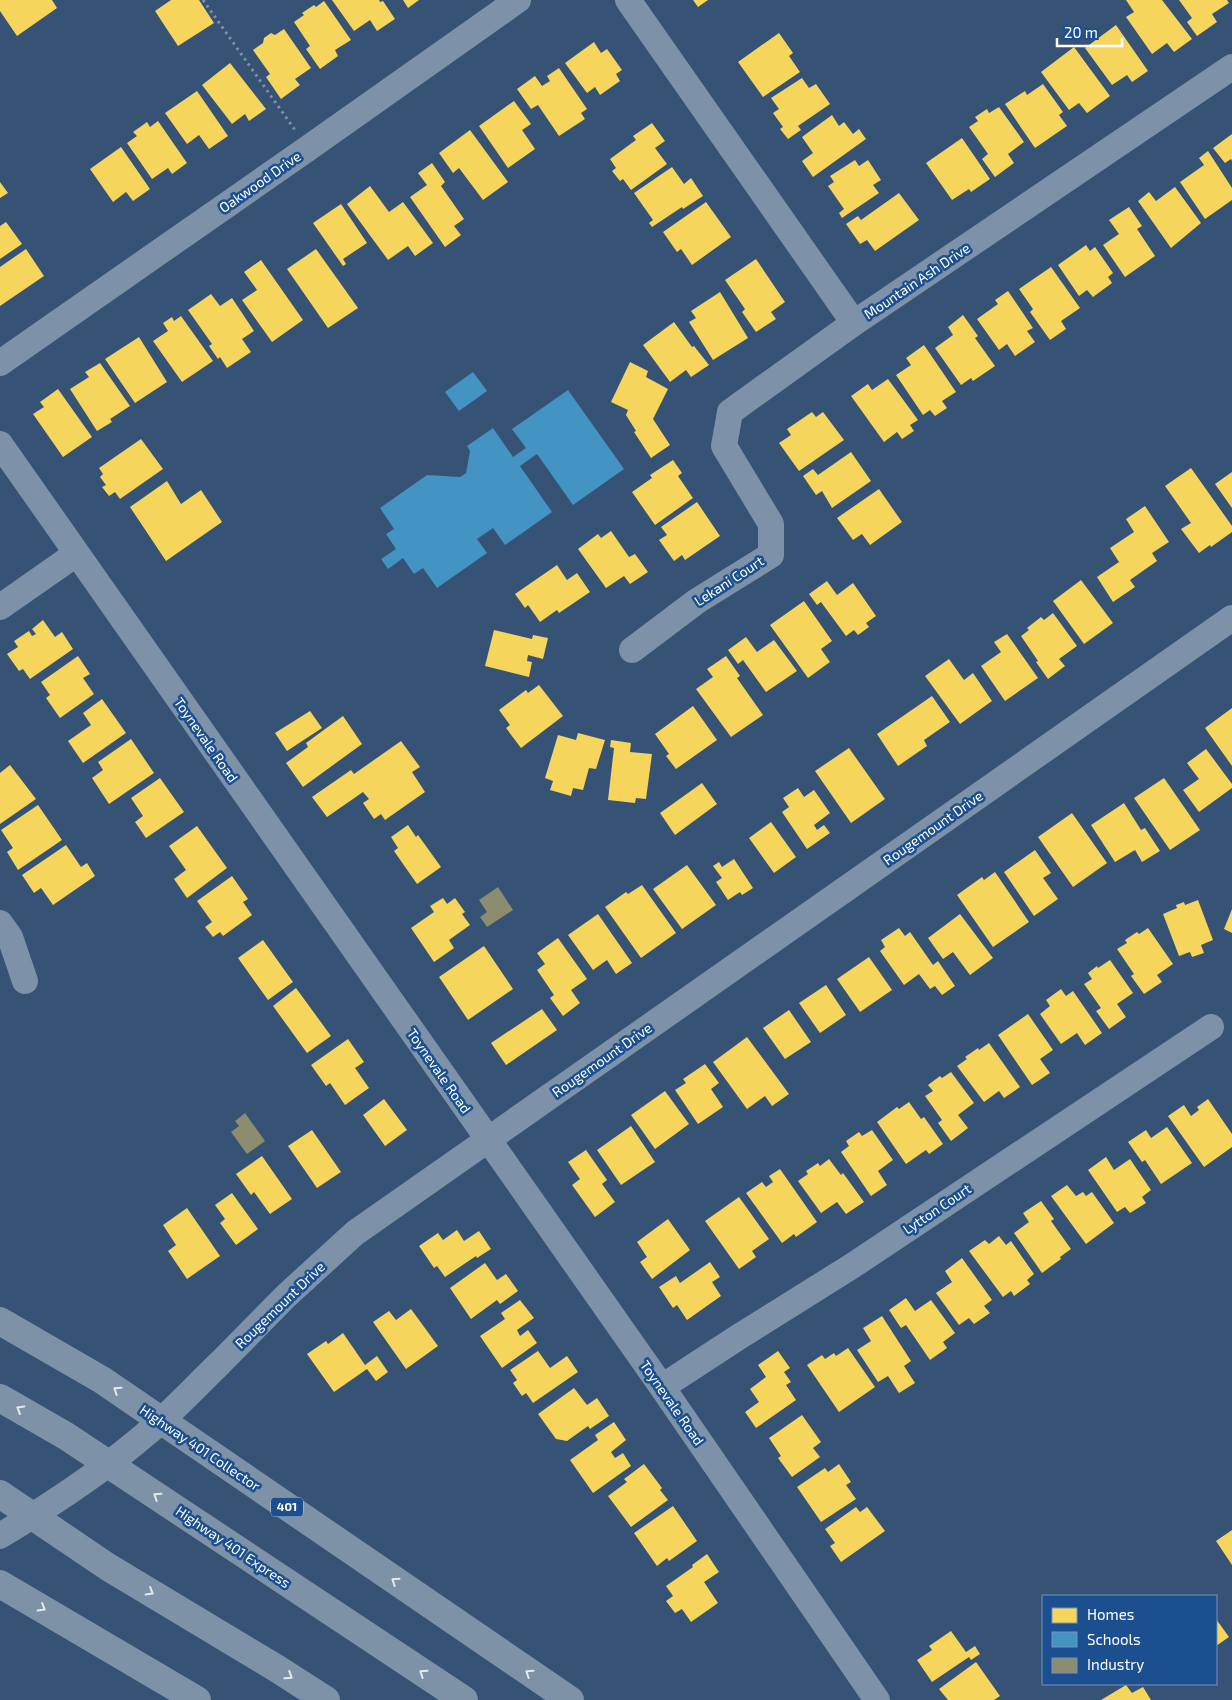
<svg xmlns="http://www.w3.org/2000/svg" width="1232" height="1700" font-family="'Exo 2',sans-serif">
<rect width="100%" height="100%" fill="#365274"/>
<!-- homes -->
<path fill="#f6d55c" d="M0,0H52L57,8L17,36L0,11Z
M171,0H199L214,23L178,46L155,11Z
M332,0H379L380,2L383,1L395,19L377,31L370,20L354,31Z
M403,0H419L408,8Z
M693,0H708L698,7Z
M1126,0H1162L1192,39L1174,52L1167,43L1152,54L1126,17L1134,12Z
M1179,0H1227L1229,3L1212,14L1217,22L1197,36L1187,22L1192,18Z
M324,1L351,40L335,50L338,56L320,69L306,49L310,46L294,22L304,15L302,13L314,5L316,7Z
M1116,25L1148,71L1132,82L1127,75L1112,85L1085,48Z
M284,29L311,68L295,79L300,85L281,99L266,77L270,74L253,50L263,43L264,38L271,33L275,35Z
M779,33L793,53L789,56L800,72L763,97L738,62Z
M594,42L601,53L607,49L622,70L616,74L620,81L600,95L595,87L587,93L565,63Z
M1074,47L1110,96L1087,113L1079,103L1069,110L1041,72Z
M230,63L266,109L249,121L245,114L232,124L202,85Z
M559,68L587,109L581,113L585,119L559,136L538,105L531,109L517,89L535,76L542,86L550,81L547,76Z
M802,78L809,88L816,84L830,104L798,126L801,130L788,139L780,129L783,127L773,113L779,109L771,98Z
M1043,84L1063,112L1059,115L1067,126L1035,148L1005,104L1025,91L1027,95Z
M197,91L228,136L209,149L199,135L187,144L165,113Z
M514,101L531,124L522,130L535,149L508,168L479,126Z
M999,107L1024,142L1008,154L1014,163L995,177L982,159L988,154L969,127L978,121L975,117L987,109L989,113Z
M832,115L839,126L844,122L853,134L859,129L866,139L813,177L802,161L813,153L802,137Z
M158,121L187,163L172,174L168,168L152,179L127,143L137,136L133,132L147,122L150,127Z
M652,123L665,141L655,148L667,164L631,190L623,179L620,181L612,171L616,168L610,159L636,140L633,136Z
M470,130L508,182L483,200L459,168L453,173L439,153Z
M1232,134V161L1231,159L1225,163L1213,148Z
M962,138L990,179L971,192L969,189L952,200L926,163Z
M121,147L150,189L133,201L126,192L113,202L90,169Z
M1208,151L1232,188V200L1205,219L1180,182L1204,165L1199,158Z
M855,160L859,166L868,160L881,180L873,185L879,193L842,218L839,213L844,209L828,186L834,182L830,176Z
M432,163L445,182L441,186L464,219L454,226L461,235L445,247L410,197L427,185L418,173Z
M672,167L684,184L691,178L703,196L683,209L682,207L652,227L649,223L653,220L634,193Z
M0,182L8,193L0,198Z
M370,186L389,212L403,202L433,243L415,256L408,246L388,260L347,204Z
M1175,187L1201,223L1171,248L1138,201L1149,192L1156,201Z
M899,193L919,220L875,251L867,240L860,244L846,224L858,216L861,220Z
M706,202L731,237L692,265L681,249L677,252L663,232Z
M341,204L367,243L343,259L346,264L343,266L313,223Z
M1129,207L1142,226L1137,229L1155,256L1125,277L1103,245L1119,234L1109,220Z
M6,222L22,244L0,259V226Z
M1086,245L1090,251L1095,247L1113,273L1108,277L1112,283L1093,297L1087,290L1079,296L1058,265Z
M26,249L44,276L0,306V267Z
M316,249L358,308L328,328L287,269Z
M756,259L785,302L771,312L776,319L756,332L742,312L745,309L725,280Z
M261,260L303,320L272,342L242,300L257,290L244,272Z
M1051,267L1080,308L1061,321L1066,329L1050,340L1030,312L1033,309L1019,289Z
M1008,291L1033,328L1027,331L1035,342L1015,356L1007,344L999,350L977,319L998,304L995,300Z
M720,292L748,338L713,360L689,322L696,318L691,311Z
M211,294L220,306L232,298L254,331L242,339L251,352L227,368L220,357L218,359L209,346L212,344L188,310Z
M963,315L978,336L975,338L995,366L973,381L971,378L961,385L935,348L953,335L948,327Z
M181,316L213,361L182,382L153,341L168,331L163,323L172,317L174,321Z
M674,322L692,347L694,346L709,365L691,377L686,370L670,382L643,345Z
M139,337L167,382L135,403L105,359Z
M924,345L956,392L942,401L947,408L935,416L930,410L923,415L896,375L911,365L906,358Z
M630,362L648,371L646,377L668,389L653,419L670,445L651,458L634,432L636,431L626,415L628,410L611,402Z
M100,363L130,406L110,419L112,422L97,431L70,389L89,377L85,372Z
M888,379L918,420L910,425L914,431L902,439L897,432L884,442L851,396L868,384L872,390Z
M58,389L92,437L63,457L33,414L44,407L40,402Z
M812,412L816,417L823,412L844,440L799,471L779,443L791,435L787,429Z
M141,439L163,469L120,499L115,492L109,496L102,487L106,485L100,477L103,474L99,468Z
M851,452L871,481L832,508L822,491L816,495L803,476L813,469L818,475Z
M673,460L682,473L678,476L693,498L655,525L632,492L652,478L650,475Z
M1191,468L1232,526V532L1211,547L1210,545L1199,553L1181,529L1191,523L1165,486Z
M1232,472V508L1215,484Z
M167,481L181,504L201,490L222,522L166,561L130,507Z
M879,489L902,522L870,545L862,534L853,540L837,518Z
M697,502L720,536L685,560L682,555L674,561L659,540L667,535L661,527Z
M1145,506L1169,542L1152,553L1157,561L1130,580L1135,587L1113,602L1097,577L1119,562L1110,548L1134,532L1126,519Z
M611,531L629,557L635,554L648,572L630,584L624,576L606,588L578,549L598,534L601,538Z
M557,565L567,580L577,573L590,592L559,613L557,610L540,622L528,605L525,608L515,594Z
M1081,580L1113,623L1084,644L1053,601Z
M827,581L837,595L853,583L876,616L866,623L869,627L858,635L854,630L846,636L821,602L817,605L809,594Z
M804,601L832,641L821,649L830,662L808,678L770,625Z
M1053,613L1077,646L1059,659L1065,666L1048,679L1036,662L1038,661L1021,636L1029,630L1027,628L1041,617L1044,620Z
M43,620L55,637L62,632L73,649L30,679L23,669L19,671L7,654L18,647L14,641L29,631L32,636L36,634L32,629Z
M494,630L532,639L533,635L548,638L543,659L528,655L527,661L532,662L529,677L485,666Z
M1007,634L1038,678L1005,701L981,666L1001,652L994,642Z
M746,637L757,652L774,640L797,671L766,692L743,660L738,664L728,650Z
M78,656L90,674L83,678L94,694L60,718L46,698L50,695L41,682Z
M726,656L740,676L737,678L763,715L731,737L696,689L713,677L707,669Z
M949,659L964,680L973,673L992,701L960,724L925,676Z
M539,685L563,716L521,748L506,728L510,725L499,710L526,690L528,693Z
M932,696L950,722L924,740L927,746L898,766L877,734Z
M102,699L126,733L83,763L68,741L91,725L83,713Z
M693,706L717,740L676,769L666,756L669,754L655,734Z
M1232,708V766L1205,728Z
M310,711L322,728L287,751L275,733Z
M343,716L362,744L303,787L286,763L308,747L306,743Z
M578,733L605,740L596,769L589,768L583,790L573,788L571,796L550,790L553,781L545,778L558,735L576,740Z
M131,739L154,773L109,804L92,778L103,770L98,762Z
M611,740L631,743L630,752L652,754L646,799L636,798L635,803L608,800L614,748L610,747Z
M401,741L420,767L412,772L425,792L385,820L381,814L374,819L363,803L369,799L363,792L327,817L312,797L351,770L354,774Z
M849,748L885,799L851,823L815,771Z
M1206,749L1232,784V788L1199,812L1183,790L1199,779L1187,763Z
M10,765L36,799L0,824V773Z
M160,778L184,812L146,838L135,822L143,816L131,798Z
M1164,778L1200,830L1170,850L1134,798Z
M702,783L717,804L675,835L660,813Z
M798,788L804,797L814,790L830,813L814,825L817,830L824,825L830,833L807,849L782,812L789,807L783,798Z
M1124,803L1141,830L1145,828L1160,851L1142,862L1135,850L1115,862L1091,825Z
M38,805L62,840L18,870L7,852L13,848L1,830Z
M1072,813L1107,863L1073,887L1038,837Z
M771,822L796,857L774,873L749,838Z
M408,825L416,837L418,835L441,867L417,884L394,851L398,848L391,837Z
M197,826L227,868L187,898L174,879L186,870L169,846Z
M66,845L81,867L87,863L95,876L53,905L41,888L34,893L22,875Z
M1035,850L1051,873L1043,878L1058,899L1034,916L1004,872Z
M734,859L753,888L742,895L740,892L728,900L716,882L722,878L713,866L719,862L722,867Z
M687,865L716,905L682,929L653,889Z
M995,872L1029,922L993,947L957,895L982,877L984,880Z
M232,876L248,899L243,902L252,915L223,936L220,932L213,937L205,927L212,922L197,901Z
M642,885L676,933L641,958L605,907L626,892L628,894Z
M443,898L447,904L455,898L465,912L462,914L470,925L449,940L454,948L434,962L411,928L434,912L430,906Z
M1198,900L1213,940L1201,945L1204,953L1192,957L1190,952L1179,956L1163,914L1177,908L1176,905L1184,902L1185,905Z
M1232,909V933L1224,929Z
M598,914L632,963L616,974L607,960L593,970L568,935Z
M960,914L993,958L970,975L953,952L943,959L928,938Z
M899,928L905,936L910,932L933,965L938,961L955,986L942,995L935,986L930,989L919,974L904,985L880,951L885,947L881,940Z
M1148,928L1173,964L1157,975L1162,982L1144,994L1131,976L1134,974L1117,949L1127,943L1125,940L1137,932L1139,934Z
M558,938L587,979L571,990L580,1003L563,1016L550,998L554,995L537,970L545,964L537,953Z
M263,940L293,982L268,1000L238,958Z
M484,946L513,989L468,1020L439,977Z
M869,957L892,990L860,1012L837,979Z
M1110,960L1133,993L1117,1004L1126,1017L1109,1029L1096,1011L1101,1008L1084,984L1092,979L1088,973L1097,966L1098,968Z
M826,985L846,1015L820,1033L799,1003Z
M296,988L331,1036L307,1053L273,1006Z
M1061,989L1066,996L1073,991L1102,1033L1085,1045L1077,1033L1061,1044L1040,1014L1050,1006L1046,1000Z
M542,1009L557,1030L506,1065L491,1043Z
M789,1010L811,1042L785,1059L763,1028Z
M1028,1014L1053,1050L1040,1059L1050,1073L1032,1085L998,1035Z
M747,1037L789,1094L772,1106L765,1096L747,1109L713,1062Z
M348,1039L364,1062L355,1068L369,1088L345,1105L330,1083L326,1086L311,1065Z
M989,1043L1020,1087L1004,1098L999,1091L984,1102L957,1066L967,1059L965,1057L978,1048L979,1050Z
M705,1064L719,1083L711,1089L723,1107L698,1124L675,1090L686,1083L683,1079Z
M951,1072L974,1103L958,1115L968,1128L951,1141L938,1123L942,1120L925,1096L933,1091L928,1085L940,1076L942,1078Z
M665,1091L689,1124L655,1149L631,1115Z
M384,1099L407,1130L385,1146L363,1115Z
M1208,1099L1232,1134V1147L1204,1167L1168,1116L1184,1105L1191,1116L1199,1110L1197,1107Z
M909,1102L921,1119L924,1117L943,1144L929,1154L926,1150L906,1164L877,1122L897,1107L899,1109Z
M631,1126L655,1162L621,1185L597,1150Z
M1167,1127L1192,1163L1161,1184L1145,1160L1142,1162L1128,1142L1146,1130L1151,1138Z
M312,1130L341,1172L317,1188L288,1146Z
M872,1130L893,1160L878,1171L887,1185L871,1196L841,1152L849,1146L846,1141L859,1132L862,1136Z
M586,1150L607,1180L602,1184L615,1202L595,1217L572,1185L580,1179L568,1162Z
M262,1156L292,1199L270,1214L254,1192L251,1195L236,1174Z
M1106,1157L1114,1170L1130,1159L1151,1190L1142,1197L1146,1203L1130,1213L1125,1207L1117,1212L1088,1170Z
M829,1159L841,1175L843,1173L864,1202L846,1214L837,1202L821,1213L798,1181L808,1174L806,1171L818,1163L820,1166Z
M780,1169L817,1222L796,1237L794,1234L782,1243L746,1193L762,1182L766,1187L773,1182L769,1176Z
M1067,1185L1076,1196L1083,1192L1086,1196L1092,1192L1114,1223L1086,1244L1051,1196Z
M232,1193L258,1229L236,1245L220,1223L225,1219L215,1205Z
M739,1197L769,1239L752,1251L756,1257L739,1269L705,1221Z
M1041,1201L1054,1219L1051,1221L1071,1249L1060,1257L1061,1259L1042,1273L1014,1233L1029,1222L1023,1213Z
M187,1208L220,1256L187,1279L168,1251L176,1245L163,1225Z
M668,1219L690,1250L652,1279L640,1262L647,1257L637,1242Z
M457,1230L464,1241L479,1231L491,1249L477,1258L476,1256L445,1277L437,1266L434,1268L419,1246L438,1233L443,1240Z
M999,1236L1006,1245L1011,1241L1034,1274L1027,1280L1030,1284L1014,1296L1011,1291L1003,1297L969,1251L985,1240L989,1244Z
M962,1258L992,1300L984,1306L990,1313L974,1324L969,1318L959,1325L936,1293L952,1282L945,1271Z
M710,1262L720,1277L712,1282L721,1296L687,1320L677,1305L673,1308L659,1287L676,1276L680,1283Z
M485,1263L497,1280L506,1274L518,1291L500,1304L497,1300L471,1319L450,1288Z
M906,1298L915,1311L931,1300L955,1333L943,1342L947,1348L930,1360L906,1325L901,1328L889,1310Z
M520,1300L534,1318L517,1330L520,1336L528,1330L537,1343L502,1368L480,1336L505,1319L501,1313Z
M411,1309L438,1346L406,1369L373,1322L389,1311L396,1320Z
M882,1316L911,1361L904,1366L915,1383L899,1393L888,1376L878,1382L857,1350L871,1341L863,1328Z
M343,1333L365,1365L377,1356L388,1372L376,1381L367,1369L334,1392L307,1354L326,1341L328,1344Z
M848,1348L875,1387L839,1412L807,1365L822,1355L825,1359L834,1353L836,1356Z
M538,1351L550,1368L567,1356L578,1372L533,1403L526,1393L522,1396L513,1383L517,1380L510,1370Z
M778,1351L790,1368L784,1372L791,1382L786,1385L796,1400L756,1428L745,1412L759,1402L750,1389L766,1377L758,1365Z
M574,1388L587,1405L597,1398L609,1416L590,1429L588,1426L567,1441L556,1439L538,1414Z
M802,1415L821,1442L813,1448L820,1457L792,1477L778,1458L781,1456L769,1438Z
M614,1422L626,1440L611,1452L615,1458L623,1453L631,1466L593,1493L570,1460L598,1440L595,1435Z
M644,1464L662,1488L660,1490L668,1500L631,1527L608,1496L627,1482L624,1479Z
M839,1464L851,1482L846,1485L856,1499L821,1522L797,1487L825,1468L828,1472Z
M673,1506L697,1541L669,1561L667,1558L657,1566L634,1533Z
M856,1507L860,1512L867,1507L885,1531L841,1562L830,1546L835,1543L825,1529Z
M1232,1530V1565L1216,1541Z
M707,1554L719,1572L704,1582L718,1603L691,1622L682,1609L675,1613L666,1601L673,1596L666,1586L693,1567L692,1565Z
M1216,1619L1229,1637L1216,1646Z
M951,1631L966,1652L975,1646L980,1654L971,1660L969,1657L932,1682L917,1660L932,1650L929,1646Z
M976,1662L1000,1696L994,1700H948L939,1689Z
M1126,1685L1132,1693L1143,1687L1151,1700H1101Z"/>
<!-- schools -->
<path fill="#4393c3" d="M473,372L487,391L459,411L445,392Z
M568,390L624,469L573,505L537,454L520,466L552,512L505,545L493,528L477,539L487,553L437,588L423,568L414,574L403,558L388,569L381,559L396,549L386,534L394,529L380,508L427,475L460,477L466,473L470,451L467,446L493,428L513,457L526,448L512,429Z"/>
<!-- industry -->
<path fill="#8c8c6e" d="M498,887L513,910L487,927L480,917L487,912L479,900Z
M245,1113L265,1141L247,1154L231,1132L239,1126L235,1121Z"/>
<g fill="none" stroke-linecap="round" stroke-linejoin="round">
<!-- path -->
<path stroke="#7d92a8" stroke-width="3" stroke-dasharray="2.5 4" stroke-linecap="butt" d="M203,0L295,130"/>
<!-- minor -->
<path stroke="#7d92a8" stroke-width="26" d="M628,0L854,323
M0,363L307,149L518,0
M0,444L662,1387L877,1700
M0,607L76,554
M632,650L697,601L771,555V524L724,446L730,412L854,323L1232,67
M0,923L10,937L25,981
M219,1364L286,1296L355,1233L1232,618
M662,1387L737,1338L852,1266L1211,1027"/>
<!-- highway -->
<path stroke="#7e92a7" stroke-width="28" d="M0,1321L102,1380L570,1700
M0,1398L66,1436L464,1700
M0,1494L108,1567L276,1668L326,1700
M0,1584L197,1700"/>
<!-- minor-bridge -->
<path stroke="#7d92a8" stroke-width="26" d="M0,1536C51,1505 102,1472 147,1433C172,1412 195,1387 219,1364"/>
</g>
<!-- one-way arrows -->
<defs><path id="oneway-chevron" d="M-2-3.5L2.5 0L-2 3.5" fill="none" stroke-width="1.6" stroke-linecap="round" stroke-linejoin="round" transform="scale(1.25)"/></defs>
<g stroke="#e5e9ed">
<use href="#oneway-chevron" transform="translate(117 1390) rotate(-146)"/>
<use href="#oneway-chevron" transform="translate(20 1409) rotate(-150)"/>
<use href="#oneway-chevron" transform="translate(157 1496) rotate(-146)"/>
<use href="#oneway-chevron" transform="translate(395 1581) rotate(-146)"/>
<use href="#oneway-chevron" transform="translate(150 1592) rotate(31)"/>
<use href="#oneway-chevron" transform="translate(42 1608) rotate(31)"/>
<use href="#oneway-chevron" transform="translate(423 1673) rotate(-146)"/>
<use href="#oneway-chevron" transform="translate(529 1673) rotate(-146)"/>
<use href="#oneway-chevron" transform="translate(289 1676) rotate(33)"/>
</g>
<g text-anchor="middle" stroke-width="5" stroke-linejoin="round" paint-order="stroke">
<!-- shield labels -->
<rect fill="#1b4f8f" stroke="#bbcadd" stroke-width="1" x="271" y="1497.5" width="32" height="19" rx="4"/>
<g font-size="12" font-weight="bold" fill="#fff">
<text x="287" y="1511">401</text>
</g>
<!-- street labels -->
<g font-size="14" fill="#fff" stroke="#1b4f8f">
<text transform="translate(260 182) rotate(-35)" y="5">Oakwood Drive</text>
<text transform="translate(917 281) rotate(-34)" y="5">Mountain Ash Drive</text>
<text transform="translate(729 581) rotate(-33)" y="5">Lekani Court</text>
<text transform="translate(206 740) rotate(55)" y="5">Toynevale Road</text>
<text transform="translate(933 828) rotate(-35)" y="5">Rougemount Drive</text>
<text transform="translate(602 1060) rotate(-35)" y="5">Rougemount Drive</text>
<text transform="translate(439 1071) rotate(55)" y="5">Toynevale Road</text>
<text transform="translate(937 1209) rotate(-34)" y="5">Lytton Court</text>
<text transform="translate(280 1305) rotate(-44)" y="5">Rougemount Drive</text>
<text transform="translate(672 1403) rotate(55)" y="5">Toynevale Road</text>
<text transform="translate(200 1448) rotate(34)" y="5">Highway 401 Collector</text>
<text transform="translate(233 1547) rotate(34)" y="5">Highway 401 Express</text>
</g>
</g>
<!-- legend -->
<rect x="1042" y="1595" width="175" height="90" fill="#1b4f8f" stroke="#7695bc"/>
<rect x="1052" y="1608" width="25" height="15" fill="#f6d55c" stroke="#7695bc"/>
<text x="1087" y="1620" font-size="15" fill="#ffffff">Homes</text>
<rect x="1052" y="1632" width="25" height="15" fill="#4393c3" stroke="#7695bc"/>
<text x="1087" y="1645" font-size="15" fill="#ffffff">Schools</text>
<rect x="1052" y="1658" width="25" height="15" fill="#8c8c6e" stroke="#7695bc"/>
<text x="1087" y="1670" font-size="15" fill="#ffffff">Industry</text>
<!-- scale -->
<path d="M1057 38v8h65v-8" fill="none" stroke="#ffffff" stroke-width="2.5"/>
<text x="1064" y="38" font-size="15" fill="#ffffff" stroke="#1b4f8f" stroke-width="4" paint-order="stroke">20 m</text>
</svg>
